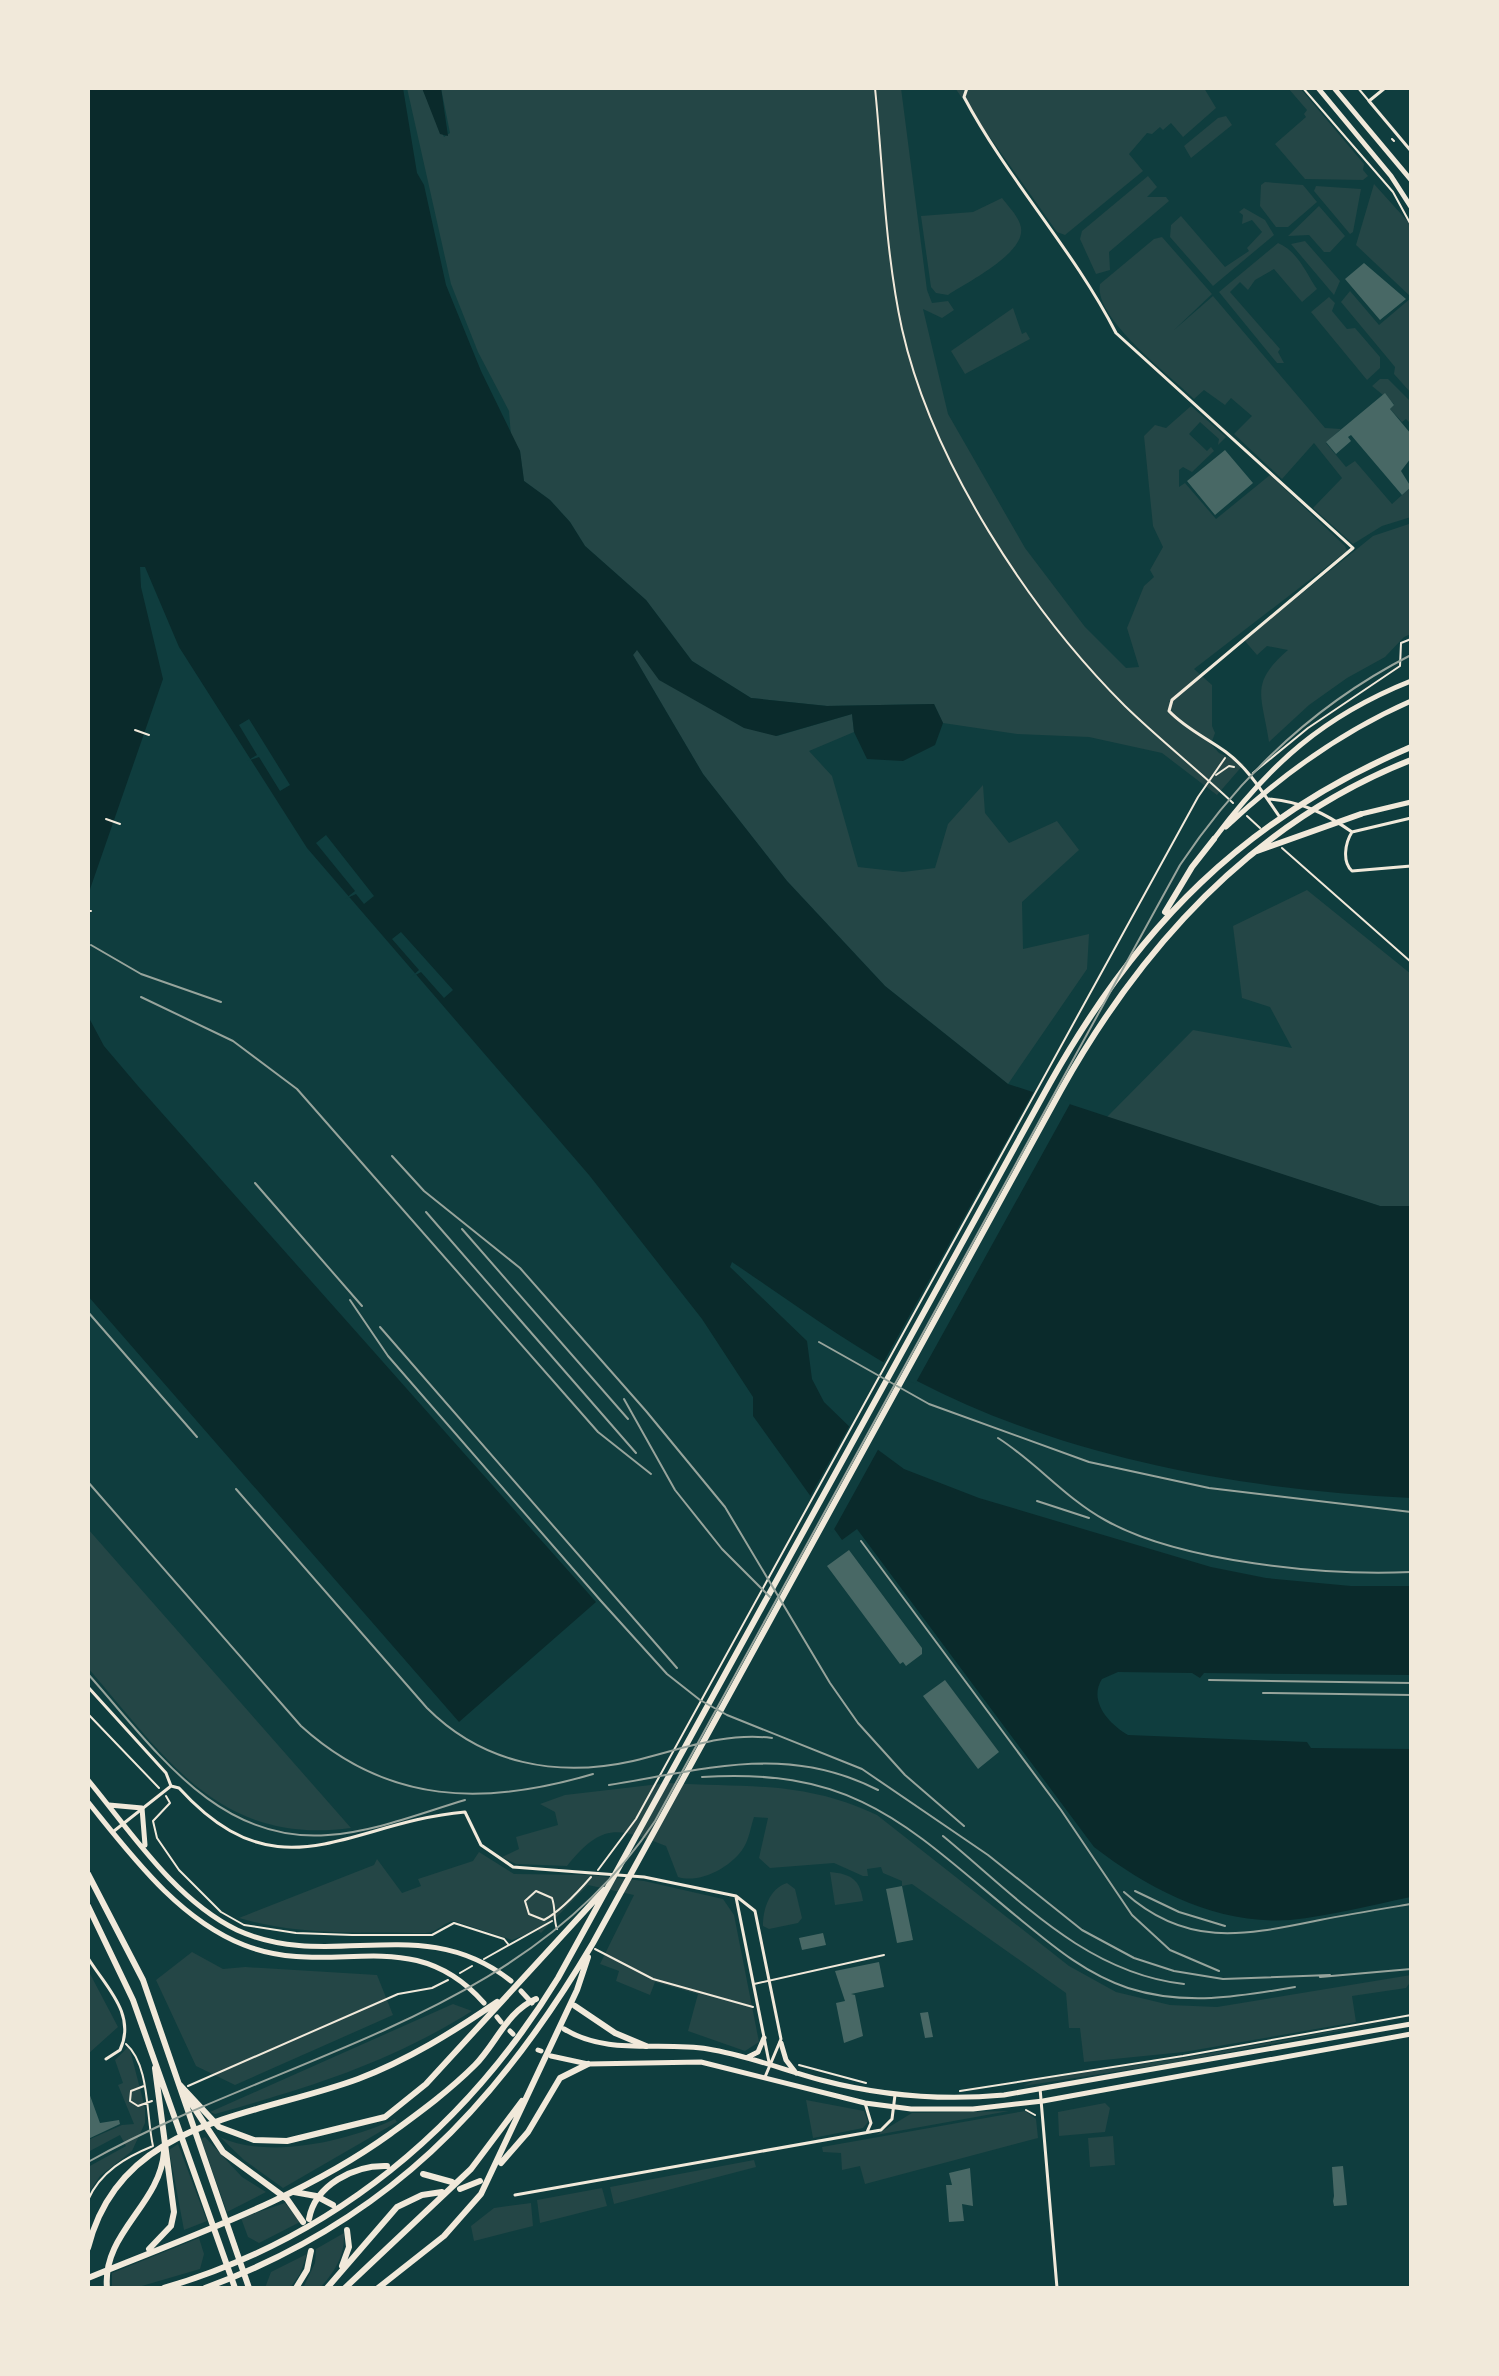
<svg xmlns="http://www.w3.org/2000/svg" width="1499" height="2376" font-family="'Roboto Serif',serif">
<rect width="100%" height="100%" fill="#0f3d3e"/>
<!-- green -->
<path fill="#244646" d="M407,88H422L444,137L450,133L441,88H901L927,290L932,303L948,301L954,310L942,318L923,309L948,414L1025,548L1085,627L1126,668L1139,667L1127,628L1144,586L1154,577L1150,570L1163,547L1153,526L1144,436L1155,425L1166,428L1191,406L1226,437L1218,445L1219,439L1200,422L1189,434L1207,451L1211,447L1214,451L1192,472L1183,467L1179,470V487L1185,483L1216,519L1270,475L1345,546L1347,551L1194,669L1212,685V726L1215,733L1211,744L1219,753L1244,764L1217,795L1162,753L1089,737L1017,734L943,723L934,704L827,706L751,698L692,661L646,600L585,546L570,522L550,500L524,481L520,451L511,436L509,411L478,352L451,284Z
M955,88H1204L1216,108L1183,137L1171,123L1163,130L1160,127L1152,134L1147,133L1129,154L1143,171L1065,235L1057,232Z
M1288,88H1300L1364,164L1363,170L1368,176L1363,180L1305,179L1275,144L1306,117L1304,114L1307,110Z
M1226,116L1232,125L1191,158L1184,146L1218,118Z
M1148,176L1157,187L1147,197H1166L1169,201L1109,252L1110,270L1096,274L1080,239L1082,231Z
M1265,182L1303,185L1317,202L1288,227H1276L1260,206L1261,185Z
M1374,184L1411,225V297L1356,245Z
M1316,186L1361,189L1353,232L1350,234L1314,191Z
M1002,198C1008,206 1017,215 1020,224C1031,251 967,282 948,295L936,293L931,287L921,216L973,212Z
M1319,206L1345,236L1330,252H1324L1309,235L1288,236Z
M1244,208L1265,220L1274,235L1213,286L1170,237L1171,225L1181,216L1225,267L1249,251L1247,248L1262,232L1252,220L1242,224L1243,215L1239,212Z
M1162,237L1212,294L1174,330L1213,296L1325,428L1341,429L1326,443L1346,467L1355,461L1392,504L1411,487V517L1382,526L1353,544L1313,508L1342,478L1314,443L1282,479L1234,434L1252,416L1231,398L1225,405L1204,390L1194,399C1171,376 1093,318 1100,284L1154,239Z
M1305,241L1340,281L1334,295L1291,244Z
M1278,243C1298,251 1307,275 1317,289L1302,302L1274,269L1255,280L1248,290L1240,282L1230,292L1280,349L1278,352L1284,363H1277L1219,292Z
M1350,291L1379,325L1411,298V393L1394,374L1395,367L1341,302Z
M1329,297L1335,303L1332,311L1347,329L1355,328L1380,357V368L1367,380L1311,312Z
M1013,308L1022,334L1026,332L1030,339L965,374L951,351Z
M1380,379H1388L1411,402V424L1406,419L1402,422L1390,409L1394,404L1372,386Z
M1409,524L1411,634L1404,637L1385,657L1347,678L1309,705L1269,742C1262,695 1249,684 1288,650L1267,646L1257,655L1244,640L1373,536Z
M637,649L777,736L852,714L854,732L809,751L832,776L858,867L903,872L935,868L948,824L983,785L985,813L1009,843L1057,821L1079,850L1022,902L1023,949L1089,934L1087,969L1008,1084L885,986L787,881L703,774L633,655Z
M1307,890L1411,974V1206H1380L1106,1118L1193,1030L1292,1048L1270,1007L1242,998L1233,926Z
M88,1529L351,1828C219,1846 165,1757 88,1668Z
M668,1783C747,1788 802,1780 877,1815L1069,1966L1116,1992L1170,2005L1217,2007L1411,1975V1981L1406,1988L1352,1996L1356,2022L1184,2052L1084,2062L1080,2028H1069L1066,1993L912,1884L902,1886V1881L883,1873L881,1867L867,1869L868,1876H863L834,1863L770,1868L759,1858L768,1818L754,1817C751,1826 749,1839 744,1847C732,1867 700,1884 678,1877L666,1846C617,1827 602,1823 567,1866L516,1864L502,1857L519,1849L516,1837L558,1825L555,1812L540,1804L565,1795Z
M479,1852L514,1874L590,1875L644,1881L723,1899L734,1915L759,2042L745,2051L688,2031L698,1994L655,1982L650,1995L616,1981L619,1971L600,1964L634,1895L588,1885L541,1933L537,1930L512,1940L454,1921C443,1922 437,1933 426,1933C362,1932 301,1936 239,1918L374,1865L377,1859L402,1893L421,1886L418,1879L473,1861Z
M830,1872C852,1874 860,1880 863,1901L835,1905Z
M787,1883L795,1889L802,1918L798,1923L769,1929L763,1926C763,1909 769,1889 787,1883Z
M192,1952L223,1969L245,1967L377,1975L393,2015L235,2085L196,2066L156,1980Z
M88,1970L118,2027L88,2054Z
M453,2004L472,2011C387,2064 310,2087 215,2114L210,2112Z
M1411,2017L1178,2062L1023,2086L1036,2080L1189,2057Z
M129,2046L145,2108V2123L132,2151L100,2176L88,2194V2167L126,2146L120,2135L88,2152V2140L122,2125L134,2124L118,2085L123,2083L115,2060Z
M806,2100L864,2111L868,2122L863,2128L813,2138Z
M1105,2103L1110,2108L1105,2132L1059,2136L1058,2112Z
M1009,2111L876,2135L912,2113Z
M1025,2111L1036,2119L1038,2138L865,2184L860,2166L842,2170L841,2153L823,2152L822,2147Z
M395,2119L397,2122L283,2188L244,2160L220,2137C268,2160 348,2141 395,2119Z
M1113,2136L1115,2165L1090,2167L1088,2138Z
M205,2137L242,2177L266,2192L227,2212L201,2139Z
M178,2144L207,2221L184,2230L169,2150Z
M754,2160L756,2167L614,2204L610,2187Z
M602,2188L607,2206L540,2223L537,2200Z
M285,2203L300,2222L259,2243L248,2237L241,2218Z
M531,2203L533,2226L474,2241L471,2226L494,2208Z
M344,2233C345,2256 335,2271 320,2288H303L315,2263L316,2249Z
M199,2238L204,2254L200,2269L135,2288H112V2273Z
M307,2254L300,2274L290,2288H265L271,2272Z"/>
<!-- water -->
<path fill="#0a2a2b" d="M88,88H403L417,173L424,185L446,285L481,371L520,451L524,481L550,500L570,522L585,546L646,600L692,661L751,698L827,706L934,704L943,723L935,745L903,761L867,759L854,732L852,714L776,736L744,728L659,680L637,650L633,655L703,774L787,881L885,986L1008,1084L1380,1206H1411V1498C1244,1490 1067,1459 917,1381C852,1347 793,1303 732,1262L730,1267L807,1341L812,1379L824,1402L858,1435L904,1469L979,1498L1211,1567L1266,1578L1351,1586H1411V1675L1204,1673L1200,1678L1192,1673L1118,1672L1102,1679C1088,1701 1109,1724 1128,1735L1307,1742L1311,1748L1411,1749V1897C1372,1905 1330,1916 1290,1920C1217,1925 1150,1890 1094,1847L857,1529L842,1540L753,1416V1397L702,1319L589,1175L307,848L179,647L145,567H140L141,587L163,679L88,895Z
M422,88H441L448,136L440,134Z
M88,1016L104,1046L138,1086L596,1602L459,1722L88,1296Z"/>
<!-- pier -->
<path fill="#0f3d3e" d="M249,719L290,785L280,791L259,757L247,761L257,755L239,725Z
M326,835L374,896L364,904L356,894L345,899L355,891L316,843Z
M401,932L453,990L444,998L421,972L410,978L419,970L392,939Z
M1035,1089L1071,1102L915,1384L882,1365Z
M851,1423L880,1446L832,1533L808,1500Z"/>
<!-- building -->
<path fill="#486865" d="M1364,263L1406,299L1380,320L1345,279Z
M1385,393L1394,405L1390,409L1411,434V458L1401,471L1411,487L1402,495L1351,435L1348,437L1351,441L1336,454L1326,442Z
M1225,450L1253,483L1215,515L1187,481Z
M849,1550L922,1648V1654L906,1666L903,1662L900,1664L827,1566Z
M945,1680L999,1752L978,1769L923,1696Z
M902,1886L913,1940L897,1943L886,1889Z
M823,1933L826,1945L802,1950L799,1938Z
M879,1962L884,1987L851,1994L855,1995L863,2036L844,2043L836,2003L845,2001L835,1971Z
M928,2012L933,2037L925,2038L920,2013Z
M88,2090L100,2123L119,2120L120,2124L88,2139Z
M1343,2166L1347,2205L1334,2206L1333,2201L1329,2202L1333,2201L1334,2196L1332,2167Z
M970,2168L973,2206L962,2204L964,2221L949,2222L946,2185H952L949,2173Z"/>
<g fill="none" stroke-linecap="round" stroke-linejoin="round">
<!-- path -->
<path stroke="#f1e9da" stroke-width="2" d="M875,88C883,167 885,251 902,329C932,462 1029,610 1125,706C1160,740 1198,770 1233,803
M1303,88L1393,192L1411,225
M1392,139L1394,141
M135,730L149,735
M1253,773L1308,728L1400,666L1401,643L1411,639
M1216,775L1229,766L1234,767
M1247,816L1260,828
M106,819L120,824
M1282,848L1411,962
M88,911H91
M88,1714L159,1788
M166,1796L170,1803L153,1821L157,1838L179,1870L221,1912L244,1925L296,1933L352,1935H432L454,1923L504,1939L508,1944
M598,1870L636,1819L1198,797L1225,758
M557,1929C553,1918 556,1909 552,1898L536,1891L525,1901L529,1914L544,1920C561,1911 578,1892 591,1877
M595,1949L653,1979L753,2007
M484,1959L552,1921
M460,1973L472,1966
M799,2065L866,2083
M144,2086L131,2091L130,2101L138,2106L152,2101
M188,2086L398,1994L432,1988L448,1980
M960,2091L1183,2056L1411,2015
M1026,2110L1035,2115
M88,2200C100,2172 126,2157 153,2146C146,2116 150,2065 126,2044"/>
<!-- service -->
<path stroke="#f1e9da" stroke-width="2" d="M1358,88L1368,100
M754,1984L884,1955"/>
<!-- minor -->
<path stroke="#f1e9da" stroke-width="3" d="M967,88L964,97C1008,180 1073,249 1116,333L1353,548L1172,700L1169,711C1186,729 1207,738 1226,752C1249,769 1263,793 1279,816
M1385,88L1369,101L1411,151
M1269,799C1302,802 1325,813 1352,832L1411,818
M1352,832C1345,843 1342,862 1352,871L1411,866
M88,1687L166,1773L171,1786
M171,1786L179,1788C280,1899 348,1822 465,1812L481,1845L513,1867L644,1877L736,1896L755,1911L781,2039L765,2077
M114,1831L171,1786
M736,1897L769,2062
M88,1958C105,1986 137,2014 120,2050L106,2059
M1040,2088L1057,2288
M865,2103L871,2123L867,2132
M515,2195L881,2130L892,2119L895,2095"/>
<!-- secondary -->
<path stroke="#f1e9da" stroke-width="5" d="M88,1780C131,1832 175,1900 237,1930C331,1973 422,1910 511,1981
M88,1802C131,1855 178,1919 244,1945C333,1980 411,1920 484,2003
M109,1805L142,1808L145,1845
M521,1991L532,2003
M497,2017L501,2022
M564,2029C608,2056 660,2041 708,2049C746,2055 784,2070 821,2080C882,2096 941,2101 1004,2095L1411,2024
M510,2031L513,2034
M781,2043L786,2060L796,2073
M538,2050L541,2051
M551,2056L588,2064L701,2062L865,2103L911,2109H973L1043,2101L1411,2034
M748,2057L758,2052L764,2038"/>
<!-- primary -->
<path stroke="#f1e9da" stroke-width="5" d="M1318,88L1391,176L1411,207
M1334,88L1411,180
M1361,814L1411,802
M1226,827C1280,776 1343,731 1411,701
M1214,839C1270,764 1323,716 1411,681"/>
<!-- motorway -->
<path stroke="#f1e9da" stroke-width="6" d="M1257,851L1361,814
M1165,912L1192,867L1214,839
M88,1874L143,1980L249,2288
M88,1906L133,2000L235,2288
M575,2006L615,2033L646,2046
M179,2084L219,2127L254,2140L287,2141L385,2117L426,2084L604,1890
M187,2097L223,2152L287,2199L303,2222
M501,2163L528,2132L560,2078L588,2064
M423,2174L452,2182
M460,2189L480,2181
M294,2192L316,2196L333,2205
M309,2219C315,2185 354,2165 387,2166
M88,2248C120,2119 255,2117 358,2079C408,2060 453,2032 497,2002
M149,2249L171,2226L174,2212L155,2068
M342,2266L349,2247L347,2230
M88,2278C190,2236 300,2199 390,2134C420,2112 449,2091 475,2065C496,2044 507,2011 536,1999
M107,2288C102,2233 160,2205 164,2152
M164,2288C334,2238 466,2128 558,1978L1050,1083C1138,926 1244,818 1411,747
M205,2288C386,2222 497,2106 593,1943L1061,1090C1142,945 1254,822 1411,760
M296,2288L307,2270L311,2251
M327,2288L397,2207L422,2195L442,2192
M345,2288L471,2169L522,2101
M378,2288L444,2236L481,2194L577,1990L588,1957"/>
<!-- rail -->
<path stroke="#97a49c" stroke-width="2" d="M91,945L141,974L221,1002
M141,997L233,1041L297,1089L598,1432L651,1474
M392,1156L424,1191L520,1268L646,1411L725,1507L830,1683L858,1723L905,1775L964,1826
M255,1183L362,1306
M426,1212L636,1453
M462,1229L628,1419
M350,1300L388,1356L601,1601L667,1674L700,1700L727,1715L862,1769L988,1855L1082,1930L1134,1958L1174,1971L1223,1979L1330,1975
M88,1312L197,1437
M380,1327L677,1668
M819,1342L929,1404L1089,1462L1209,1488L1411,1512
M624,1399L675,1490L722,1549L770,1597
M998,1438C1036,1462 1065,1498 1105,1520C1179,1562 1326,1576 1411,1572
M88,1482L301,1726C388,1805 485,1806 593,1774
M236,1489L427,1708C483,1764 557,1778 633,1761C680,1750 723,1732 772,1738
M1037,1501L1089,1518
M861,1541L1061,1810L1132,1915L1170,1950L1219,1971
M88,1674C154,1748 217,1844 328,1835C374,1832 421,1813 465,1800
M1209,1680L1411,1683
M1263,1693L1411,1695
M702,1777C859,1767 909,1828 1021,1920C1054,1947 1086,1974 1128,1988C1184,2006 1238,1997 1295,1987
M609,1785C704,1770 786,1743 878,1790
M943,1836C1017,1897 1085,1973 1184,1984
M1135,1891L1179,1912L1225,1926
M1124,1892C1187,1949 1246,1935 1320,1920C1350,1914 1381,1909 1411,1904
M1320,1977L1411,1969
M88,2162C281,2054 526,2018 655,1821L1180,865C1240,775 1315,704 1411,655"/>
</g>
<!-- border -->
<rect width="1499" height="2376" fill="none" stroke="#f1e9da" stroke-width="180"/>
</svg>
